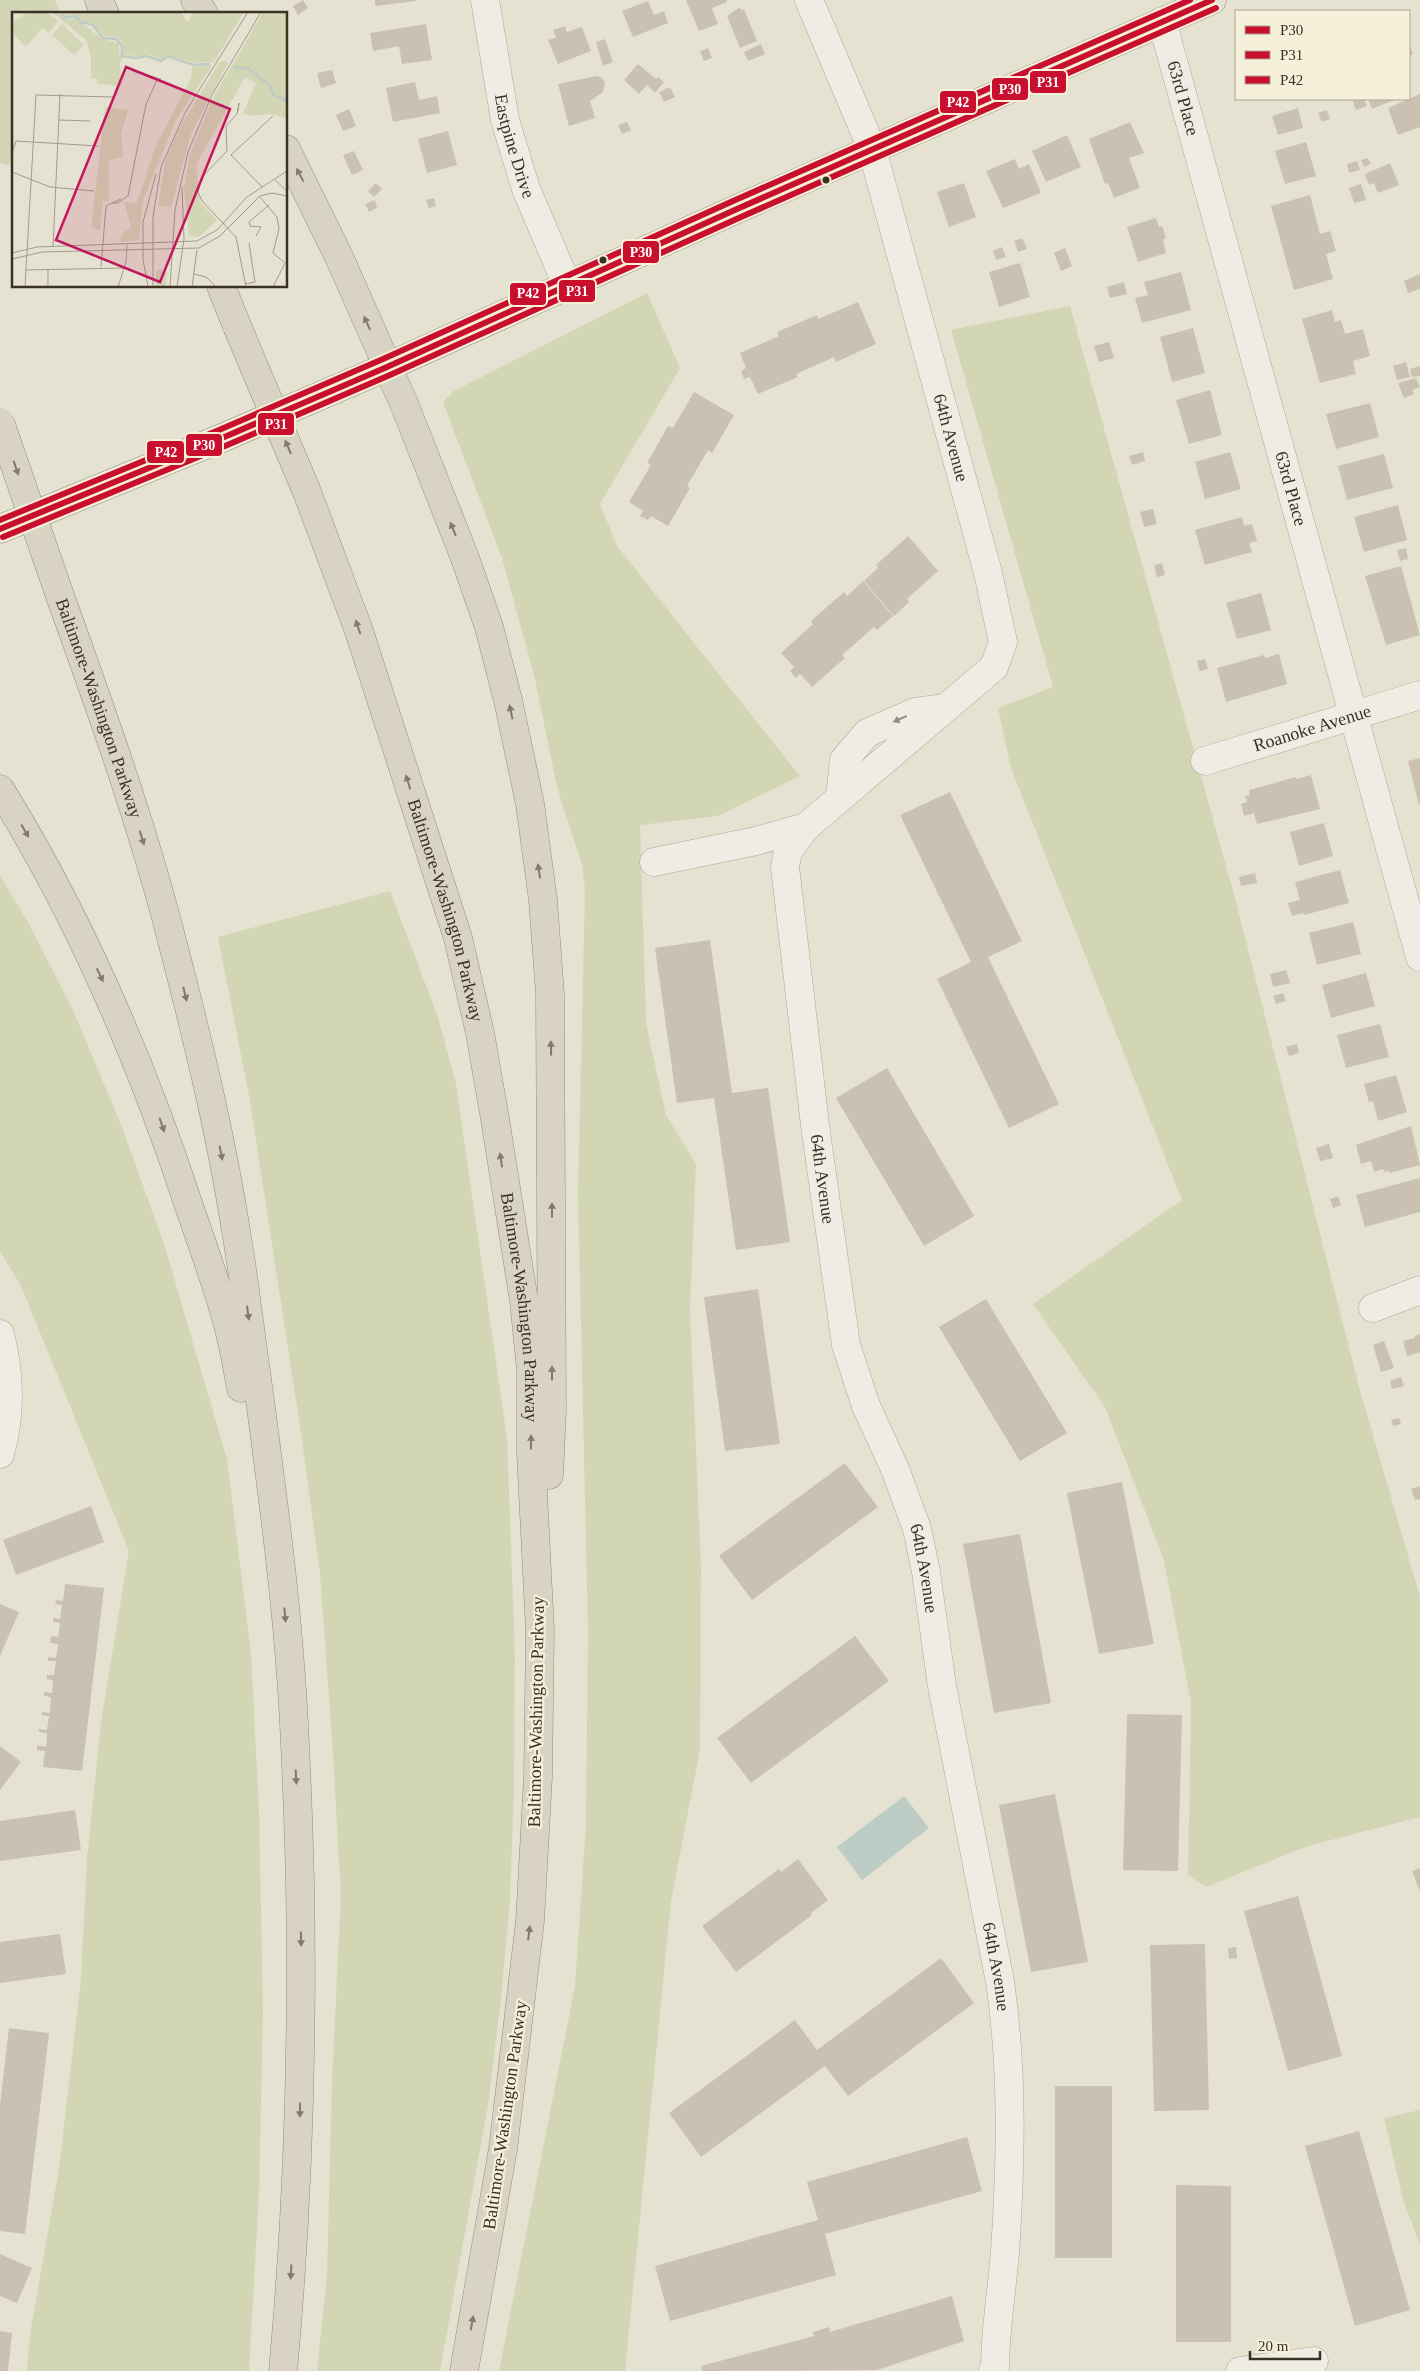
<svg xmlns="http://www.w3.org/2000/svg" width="1420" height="2371" font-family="Georgia,serif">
<rect width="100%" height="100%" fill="#e6e2d2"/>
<!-- green -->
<path fill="#d2d6b5" d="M0,0H55L60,14H14V164L5,165L0,163Z
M647,293L680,368L600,504L617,546L800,776L718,816L640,825L646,1023L666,1115L696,1164L690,1310L701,1566L700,1750L671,1901L625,2371H499L575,1986L586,1824L588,1630L578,1195L585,889L582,865L557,787L534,675L502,558L443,402L454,391Z
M1070,306L1235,898L1359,1387L1420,1597V1817L1308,1846L1206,1887L1188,1875L1191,1703L1164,1560L1105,1407L1033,1304L1182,1200L1011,768L998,708L1053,687L951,330Z
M0,876L28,922L73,1010L122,1127L164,1244L227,1459L251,1653L259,1810L263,2013L259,2192L249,2371H27L30,2334L59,2169L81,1979L87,1859L101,1722L129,1551L21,1286L0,1251Z
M390,891L438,1017L456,1084L507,1438L515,1654L514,1789L510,1900L501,1999L488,2105L440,2371H317L327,2275L332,2081L341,1895L332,1739L320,1574L301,1433L250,1101L218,937Z
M1420,2110V2245L1403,2199L1384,2118Z"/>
<!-- water -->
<path fill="#bdccc4" d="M904,1796L929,1828L862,1880L837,1847Z"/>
<!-- building -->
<path fill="#cac1b3" d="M303,0L308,8L298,15L293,6Z
M375,0H416V1L375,6Z
M686,0H726L727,2L712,8L718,24L699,31Z
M648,1L654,15L664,11L668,23L633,37L622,11Z
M740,7L741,10L744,9L757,41L740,48L727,16Z
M426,24L432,60L402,64L399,46L373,51L370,33Z
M565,26L567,32L582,27L591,51L558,64L548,40L556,38L553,30Z
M605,39L613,62L603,66L596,42Z
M761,44L765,54L748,61L744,52Z
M1409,44L1413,54L1409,56Z
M708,48L712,58L704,61L700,51Z
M638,64L656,79L658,77L664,82L655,93L647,85L639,94L624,80Z
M332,70L336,83L321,88L317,73Z
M596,76L601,77L605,82L603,92L590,101L595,118L569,126L558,84Z
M415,82L419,100L437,96L440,113L393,122L386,88Z
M670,87L675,97L664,102L659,92Z
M1420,94V127L1398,135L1388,108Z
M1352,99H1364L1367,106L1356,110Z
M1368,99H1396L1372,109Z
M1298,108L1303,128L1278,135L1272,116Z
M349,109L356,126L343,131L336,115Z
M1327,110L1330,119L1322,122L1318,113Z
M627,122L631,130L622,134L618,125Z
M1130,122L1144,153L1129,158L1140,188L1114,198L1108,183L1105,184L1089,139Z
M448,131L457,165L427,173L418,139Z
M1067,135L1081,167L1046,182L1032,151Z
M1306,142L1316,176L1285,184L1275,151Z
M354,151L363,170L352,175L343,155Z
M1368,158L1371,164L1364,167L1361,160Z
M1015,159L1019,169L1029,164L1041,193L1003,208L986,171Z
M1357,161L1360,170L1349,173L1347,164Z
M1390,163L1399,185L1378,193L1374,183L1369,185L1365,174Z
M376,183L382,189L374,197L368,191Z
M964,183L976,217L949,227L937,192Z
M1361,184L1366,200L1354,203L1349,188Z
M1310,195L1320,234L1330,231L1336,251L1326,254L1333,279L1294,290L1271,206Z
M434,198L436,206L429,208L426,200Z
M375,200L377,208L369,212L365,204Z
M1156,218L1159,227L1162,226L1166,238L1163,240L1166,253L1138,262L1127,227Z
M1022,238L1027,249L1018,252L1014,241Z
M1002,247L1006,257L996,260L993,251Z
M1065,248L1072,266L1061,271L1054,253Z
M1020,263L1030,297L999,307L989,272Z
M1181,272L1191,310L1142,323L1135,298L1148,295L1144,282Z
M1420,274V289L1408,293L1404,281Z
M1124,282L1127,294L1110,298L1107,287Z
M858,302L876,344L836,362L834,357L796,374L798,377L758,394L750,377L744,379L741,371L746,368L740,353L779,336L777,332L798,323L817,315L818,319Z
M1332,310L1335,322L1341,320L1345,334L1363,329L1370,356L1353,361L1356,374L1320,383L1302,319Z
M1193,328L1205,373L1172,382L1160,337Z
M1109,342L1114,358L1099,362L1094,346Z
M1406,362L1410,377L1397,380L1393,366Z
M1420,366V376L1412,377L1410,369Z
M1416,378L1420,387L1412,390L1414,394L1404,398L1398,383Z
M1210,390L1222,435L1189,444L1176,400Z
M694,392L734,415L712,453L708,450L687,486L690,488L668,526L651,516L648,520L640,516L643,511L629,502L651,465L647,463L668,426L673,428Z
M1370,403L1379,437L1336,449L1326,414Z
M1143,452L1145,461L1132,465L1129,456Z
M1230,452L1241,489L1205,499L1195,462Z
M1384,454L1393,488L1347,500L1338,466Z
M1398,505L1407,540L1364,552L1354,517Z
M1153,509L1157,524L1144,527L1140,512Z
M1242,517L1244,526L1252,524L1257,541L1249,543L1252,552L1205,565L1195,530Z
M908,536L938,571L907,599L909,602L894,616L864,581L878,568L876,565Z
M1406,548L1408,559L1400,561L1397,550Z
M1162,563L1165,575L1157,577L1154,565Z
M1401,566L1420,635L1386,645L1365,576Z
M863,581L893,616L877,630L874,627L842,655L845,658L812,687L800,674L796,678L790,671L794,667L781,653L813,624L811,621L828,606L844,592L847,596Z
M1261,593L1271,630L1237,639L1226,603Z
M1279,654L1287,684L1226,702L1217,668L1264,655L1265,658Z
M1205,659L1208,669L1199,671L1197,661Z
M1420,758V805H1419L1408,761Z
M1311,775L1320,809L1257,824L1254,813L1244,816L1241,804L1247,802L1245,796L1250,795L1249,790L1296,777L1297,779Z
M950,792L1022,941L988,957L1059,1104L1009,1128L937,979L971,962L900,815Z
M1324,823L1333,856L1299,866L1290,832Z
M1340,870L1349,903L1304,915L1303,913L1292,916L1288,903L1300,900L1295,882Z
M1255,873L1257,883L1241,886L1239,877Z
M1353,922L1361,954L1317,965L1309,933Z
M710,940L732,1093L768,1088L790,1242L736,1250L714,1098L677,1103L655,948Z
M1286,970L1290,983L1273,987L1270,974Z
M1366,973L1375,1006L1331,1018L1322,985Z
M1283,993L1286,1001L1276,1004L1273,996Z
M1380,1024L1389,1057L1346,1068L1337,1035Z
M1297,1044L1299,1053L1289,1056L1286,1047Z
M887,1068L974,1216L924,1246L836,1098Z
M1396,1075L1407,1112L1378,1121L1373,1101L1369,1102L1364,1084Z
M1411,1126L1420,1165L1390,1173L1389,1171L1384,1172L1383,1169L1374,1172L1371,1161L1361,1164L1356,1145Z
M1329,1144L1333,1158L1320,1161L1316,1148Z
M1420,1178V1212L1365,1227L1356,1195Z
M1338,1196L1341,1205L1333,1208L1330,1199Z
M758,1289L780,1444L725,1451L704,1297Z
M986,1299L1067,1433L1020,1461L939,1327Z
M1420,1334V1352L1407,1356L1403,1341L1415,1338V1336Z
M1384,1341L1394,1368L1381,1372L1373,1345Z
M1401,1377L1404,1386L1392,1389L1390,1381Z
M1399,1418L1401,1424L1393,1426L1391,1420Z
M845,1463L878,1507L752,1600L719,1556Z
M1122,1482L1154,1644L1099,1654L1067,1493Z
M1420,1486V1499L1415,1500L1411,1489Z
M91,1506L104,1542L16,1575L3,1540Z
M1020,1534L1051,1703L994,1713L963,1544Z
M65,1584L104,1588L82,1771L43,1767L45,1751L37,1750V1745L46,1747L47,1733L39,1732V1729L47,1730L49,1716L42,1715V1712L50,1713L51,1697L44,1696V1692L52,1693L53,1680L47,1679V1675H54L56,1661H48V1657L56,1658L58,1644L50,1643L51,1636L58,1637L60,1623L53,1622V1618L60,1619L62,1605L55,1604L56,1600L63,1601Z
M0,1604L19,1612L0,1656Z
M855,1636L889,1681L751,1783L717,1738Z
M1127,1714L1182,1715L1178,1871L1123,1870Z
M0,1746L21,1762L0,1790Z
M1055,1794L1088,1962L1031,1972L999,1805Z
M75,1810L81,1850L0,1861V1821Z
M798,1859L828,1900L811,1913L812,1915L736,1972L702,1926L779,1869L781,1872Z
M1420,1868V1892L1412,1871Z
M1298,1896L1342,2056L1288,2071L1244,1911Z
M60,1934L66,1974L0,1983V1942Z
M1205,1944L1209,2110L1154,2111L1150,1945Z
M1236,1947L1237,1958L1229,1959L1228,1948Z
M941,1958L974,2003L848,2096L825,2066L701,2157L669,2113L795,2020L817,2050Z
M9,2028L49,2033L25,2234L0,2231V2105Z
M1055,2086H1112V2258H1055Z
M1359,2131L1410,2310L1355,2326L1305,2146Z
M967,2137L982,2191L825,2234L836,2275L670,2321L655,2266L818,2220L807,2182Z
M1176,2185L1231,2186V2342H1176Z
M0,2254L32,2268L17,2303L0,2296Z
M952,2296L964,2341L877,2370L702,2371L701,2366L814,2336L813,2332L829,2327L830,2332Z
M0,2331L12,2333L8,2371H0Z"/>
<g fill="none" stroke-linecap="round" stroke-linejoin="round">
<defs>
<g id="minor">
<path id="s1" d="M485,0L505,120L526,189L567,285"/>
<path id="s2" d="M809,0L872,149L988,573L1003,642L994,667L806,827L788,851L785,867L815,1125L846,1345L866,1406L895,1469L917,1529L926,1572L942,1686L1000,1982C1013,2071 1011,2162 1005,2252C1002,2291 995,2329 995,2369L993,2371"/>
<path id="s3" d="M1162,21L1420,957"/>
<path id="s4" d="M1205,761L1420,695"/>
<path d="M840,797L844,760L867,733L915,712L946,708"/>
<path d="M654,862L756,841L806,827"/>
<path d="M1373,1308L1420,1290"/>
<path d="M0,1334C10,1374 11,1415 0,1454"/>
<path d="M1240,2371L1314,2361"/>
</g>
<path id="major" d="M0,529L222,438L387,367L737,209L1212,0"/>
<g id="highway">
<path d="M99,0L105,14"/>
<path d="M195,0L204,14"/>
<path d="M286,149L339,257L405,406L465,558L489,627L508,700L530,804L543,900L550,994L552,1411L549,1475"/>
<path d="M221,286L237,326"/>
<path id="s5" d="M307,492L359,631L458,938L480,1033L495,1119L524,1301L531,1370V1453L540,1631L538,1777L530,1921L503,2149L464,2371"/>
<path id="s6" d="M59,593C99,704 139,815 169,929C195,1029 220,1129 236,1231C245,1284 251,1339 259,1393C271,1483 283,1573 290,1663C296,1736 298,1809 300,1881C303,2045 298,2208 283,2371"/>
<path d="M0,789C81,920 141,1060 189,1206C202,1244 216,1282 227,1321C233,1343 237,1366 241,1388"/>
</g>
</defs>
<!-- minor casing -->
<use href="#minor" stroke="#aca79a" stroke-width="29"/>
<!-- major casing -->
<use href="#major" stroke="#918c81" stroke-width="29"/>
<!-- highway casing -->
<use href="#highway" stroke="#918c81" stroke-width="29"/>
<!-- minor -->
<use href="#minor" stroke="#eeece3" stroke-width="28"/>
<!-- major -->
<use href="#major" stroke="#e5e2d5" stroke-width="28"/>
<!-- highway -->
<use href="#highway" stroke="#d9d3c3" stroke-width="28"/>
<defs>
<path id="highway-bridge" d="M237,326L307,492
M0,422L59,593"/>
</defs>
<!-- highway-bridge casing -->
<use href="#highway-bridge" stroke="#918c81" stroke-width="29" stroke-linecap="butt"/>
<!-- highway-bridge -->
<use href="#highway-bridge" stroke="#d9d3c3" stroke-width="28"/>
<defs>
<path id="bus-1" d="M0,529L222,438L387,367L737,209L1212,0"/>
<path id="bus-2" d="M3,537L225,446L390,375L741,217L1216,8"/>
<path id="bus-3" d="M0,520L219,430L383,359L733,201L1190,0"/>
</defs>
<!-- bus-1 casing -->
<use href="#bus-1" stroke="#f5f0da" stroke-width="10"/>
<!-- bus-2 casing -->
<use href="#bus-2" stroke="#f5f0da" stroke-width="10"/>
<!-- bus-3 casing -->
<use href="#bus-3" stroke="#f5f0da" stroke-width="10"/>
<!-- bus-1 -->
<use href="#bus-1" stroke="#c8102e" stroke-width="6"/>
<!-- bus-2 -->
<use href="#bus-2" stroke="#c8102e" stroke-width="6"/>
<!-- bus-3 -->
<use href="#bus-3" stroke="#c8102e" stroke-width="6"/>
</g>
<!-- one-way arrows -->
<defs><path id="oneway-solid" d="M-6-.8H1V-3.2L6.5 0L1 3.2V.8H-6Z" transform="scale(1.25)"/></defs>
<g fill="#827a6a">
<use href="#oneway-solid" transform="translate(300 175) rotate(-118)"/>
<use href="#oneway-solid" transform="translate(367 323) rotate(-114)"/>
<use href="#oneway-solid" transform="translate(288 447) rotate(-113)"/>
<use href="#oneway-solid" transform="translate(16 468) rotate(71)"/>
<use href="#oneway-solid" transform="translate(453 529) rotate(-112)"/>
<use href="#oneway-solid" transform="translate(358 627) rotate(-109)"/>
<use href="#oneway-solid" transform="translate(511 712) rotate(-102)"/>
<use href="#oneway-solid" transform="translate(408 782) rotate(-107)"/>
<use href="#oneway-solid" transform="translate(25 831) rotate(60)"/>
<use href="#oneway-solid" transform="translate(142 838) rotate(73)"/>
<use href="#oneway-solid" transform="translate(539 871) rotate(-98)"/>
<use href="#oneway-solid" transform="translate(100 975) rotate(65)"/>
<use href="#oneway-solid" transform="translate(185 994) rotate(76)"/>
<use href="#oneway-solid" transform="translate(551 1048) rotate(-91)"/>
<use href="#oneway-solid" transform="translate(162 1125) rotate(70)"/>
<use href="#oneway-solid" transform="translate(221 1153) rotate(79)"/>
<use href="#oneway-solid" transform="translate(501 1160) rotate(-99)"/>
<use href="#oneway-solid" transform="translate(552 1210) rotate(-90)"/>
<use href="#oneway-solid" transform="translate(248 1313) rotate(82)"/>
<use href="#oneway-solid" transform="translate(552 1373) rotate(-90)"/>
<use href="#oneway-solid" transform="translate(531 1442) rotate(-90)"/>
<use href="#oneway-solid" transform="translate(285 1615) rotate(85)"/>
<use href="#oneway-solid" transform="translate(296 1777) rotate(87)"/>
<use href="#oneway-solid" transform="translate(529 1933) rotate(-83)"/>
<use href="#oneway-solid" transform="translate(301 1939) rotate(89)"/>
<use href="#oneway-solid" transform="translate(300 2110) rotate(91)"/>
<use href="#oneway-solid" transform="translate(291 2272) rotate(93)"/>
<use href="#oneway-solid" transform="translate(472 2323) rotate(-80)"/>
</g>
<use fill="#948e82" href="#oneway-solid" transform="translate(900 719) rotate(156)"/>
<!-- markers -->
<g fill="#3b3122" stroke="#f5f0da" stroke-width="2">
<circle cx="826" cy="180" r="4.5"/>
<circle cx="603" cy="260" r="4.5"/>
</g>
<g text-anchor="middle" stroke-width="4.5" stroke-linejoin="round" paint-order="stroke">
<!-- street labels -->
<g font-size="18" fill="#3b3122" stroke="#f5f0da">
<text dy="6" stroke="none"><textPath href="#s3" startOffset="80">63rd Place</textPath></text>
<text dy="6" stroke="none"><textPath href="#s1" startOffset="149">Eastpine Drive</textPath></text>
<text dy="6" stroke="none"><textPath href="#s2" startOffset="461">64th Avenue</textPath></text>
<text dy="6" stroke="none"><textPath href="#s3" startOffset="485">63rd Place</textPath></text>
<text dy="6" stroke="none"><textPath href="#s6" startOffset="122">Baltimore-Washington Parkway</textPath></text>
<text dy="6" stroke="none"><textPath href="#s4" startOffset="112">Roanoke Avenue</textPath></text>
<text dy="6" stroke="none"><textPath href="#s5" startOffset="441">Baltimore-Washington Parkway</textPath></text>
<text dy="6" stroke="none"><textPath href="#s2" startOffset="1306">64th Avenue</textPath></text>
<text dy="6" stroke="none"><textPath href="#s5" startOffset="846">Baltimore-Washington Parkway</textPath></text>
<text dy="6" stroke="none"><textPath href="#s2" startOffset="1711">64th Avenue</textPath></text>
<text transform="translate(536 1712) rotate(-89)" y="6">Baltimore-Washington Parkway</text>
<text dy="6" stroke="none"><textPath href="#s2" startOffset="2116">64th Avenue</textPath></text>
<text transform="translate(505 2115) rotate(-82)" y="6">Baltimore-Washington Parkway</text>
</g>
</g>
<!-- overview -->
<g transform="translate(12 12)">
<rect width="275" height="275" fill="#e6e2d2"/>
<path d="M15,0H34L46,9L37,21L30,16L14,35L0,20V11ZM40,0H47L55,8L64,6L90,27L107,31V42L112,45L108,52L109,75L85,71V67L79,66V45L74,28ZM52,0H169L176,11L181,0H232L202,50L183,51L156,43L149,47L135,42L129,45L111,42L112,32L105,25L92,24L82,12L70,9L63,3L54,4ZM251,0H275V106L257,102L240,104L231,101L244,71L233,65L184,153L188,190L205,208L187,225L177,224L172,175L178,142L201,86ZM50,12L72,33L62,43L40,23ZM213,48L216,51L179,122L159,195L146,194L153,150L167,117L207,51ZM194,53L200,54L164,108L131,188L127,228L109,230V223L119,215L112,190L125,191L143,135L179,66L180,55ZM93,95L116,98L109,122L111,145L97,148V184L96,189H91L88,218L79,216ZM148,257L155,261L154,275H144V259Z" fill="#d2d6b5"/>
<path fill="none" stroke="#bdccc4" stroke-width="2.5" d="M50,0L53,6L63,4L69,10L81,13L91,26L104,27L110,33V44L123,46L135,44L149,49L156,44L181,53L198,52M222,55L237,57L258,74L261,83L275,89"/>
<path fill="none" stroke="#a29b8c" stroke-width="1" d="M121,59L148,67M226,99L227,91L225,102L214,114L215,139L190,165L186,180L190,189L224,225L234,275M47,108L78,109M0,141L4,129L86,134M0,160L38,175L82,179M263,168L275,179M250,175L219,143L261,104M247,184L265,205L267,217L261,241L273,251M100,191H106L116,184L134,92L145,68L149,67M244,224L249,215L238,214L237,210L257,193M41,235L48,82M0,241L25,235L185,229L205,218L235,185L275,159M0,247L30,240L187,236L208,224L248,184L260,181L275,184M89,255L94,194L109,187M36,257V275M13,258L112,256M182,262L194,265L204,275M233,272L243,270L237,231M13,275L24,83L101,85M106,275L114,250L115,233M136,275L131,247V210L144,162M141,275V205L149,155L174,99L236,0M158,275L163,198L176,140L200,83L249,0M165,275L172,227L170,175M180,275L185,238M261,275L273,251"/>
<path fill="#c2185b" fill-opacity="0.15" stroke="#c2185b" stroke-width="2.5" d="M114,55L218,97L148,270L44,228Z"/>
<rect width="275" height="275" fill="none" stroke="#3b3122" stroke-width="2.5"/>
</g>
<g stroke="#f5f0da" stroke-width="2">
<rect x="1029" y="70" width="38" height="24" rx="5" fill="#c8102e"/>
<rect x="991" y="77" width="38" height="24" rx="5" fill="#c8102e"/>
<rect x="939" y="90" width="38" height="24" rx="5" fill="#c8102e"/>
<rect x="622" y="240" width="38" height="24" rx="5" fill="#c8102e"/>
<rect x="558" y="279" width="38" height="24" rx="5" fill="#c8102e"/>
<rect x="509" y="282" width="38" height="24" rx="5" fill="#c8102e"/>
<rect x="257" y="412" width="38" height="24" rx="5" fill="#c8102e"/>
<rect x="185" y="433" width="38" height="24" rx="5" fill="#c8102e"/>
<rect x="146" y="440" width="39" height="24" rx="5" fill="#c8102e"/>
</g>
<g font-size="14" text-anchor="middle" font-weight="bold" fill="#fff">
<text x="1048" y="87">P31</text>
<text x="1010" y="94">P30</text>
<text x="958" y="107">P42</text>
<text x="641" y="257">P30</text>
<text x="577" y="296">P31</text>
<text x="528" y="298">P42</text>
<text x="276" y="429">P31</text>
<text x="204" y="450">P30</text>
<text x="166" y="457">P42</text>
</g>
<!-- legend -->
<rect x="1235" y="10" width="175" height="90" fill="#f5f0da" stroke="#aba490"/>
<rect x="1245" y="26" width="25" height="8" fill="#c8102e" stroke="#aba490"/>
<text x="1280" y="35" font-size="15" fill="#3b3122">P30</text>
<rect x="1245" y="51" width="25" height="8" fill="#c8102e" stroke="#aba490"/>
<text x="1280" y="60" font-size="15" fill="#3b3122">P31</text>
<rect x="1245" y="76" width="25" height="8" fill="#c8102e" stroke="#aba490"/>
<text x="1280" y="85" font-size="15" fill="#3b3122">P42</text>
<!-- scale -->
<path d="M1250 2351v8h70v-8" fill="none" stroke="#3b3122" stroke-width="2.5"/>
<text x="1258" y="2351" font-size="15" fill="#3b3122" stroke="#f5f0da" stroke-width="4" paint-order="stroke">20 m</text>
</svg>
